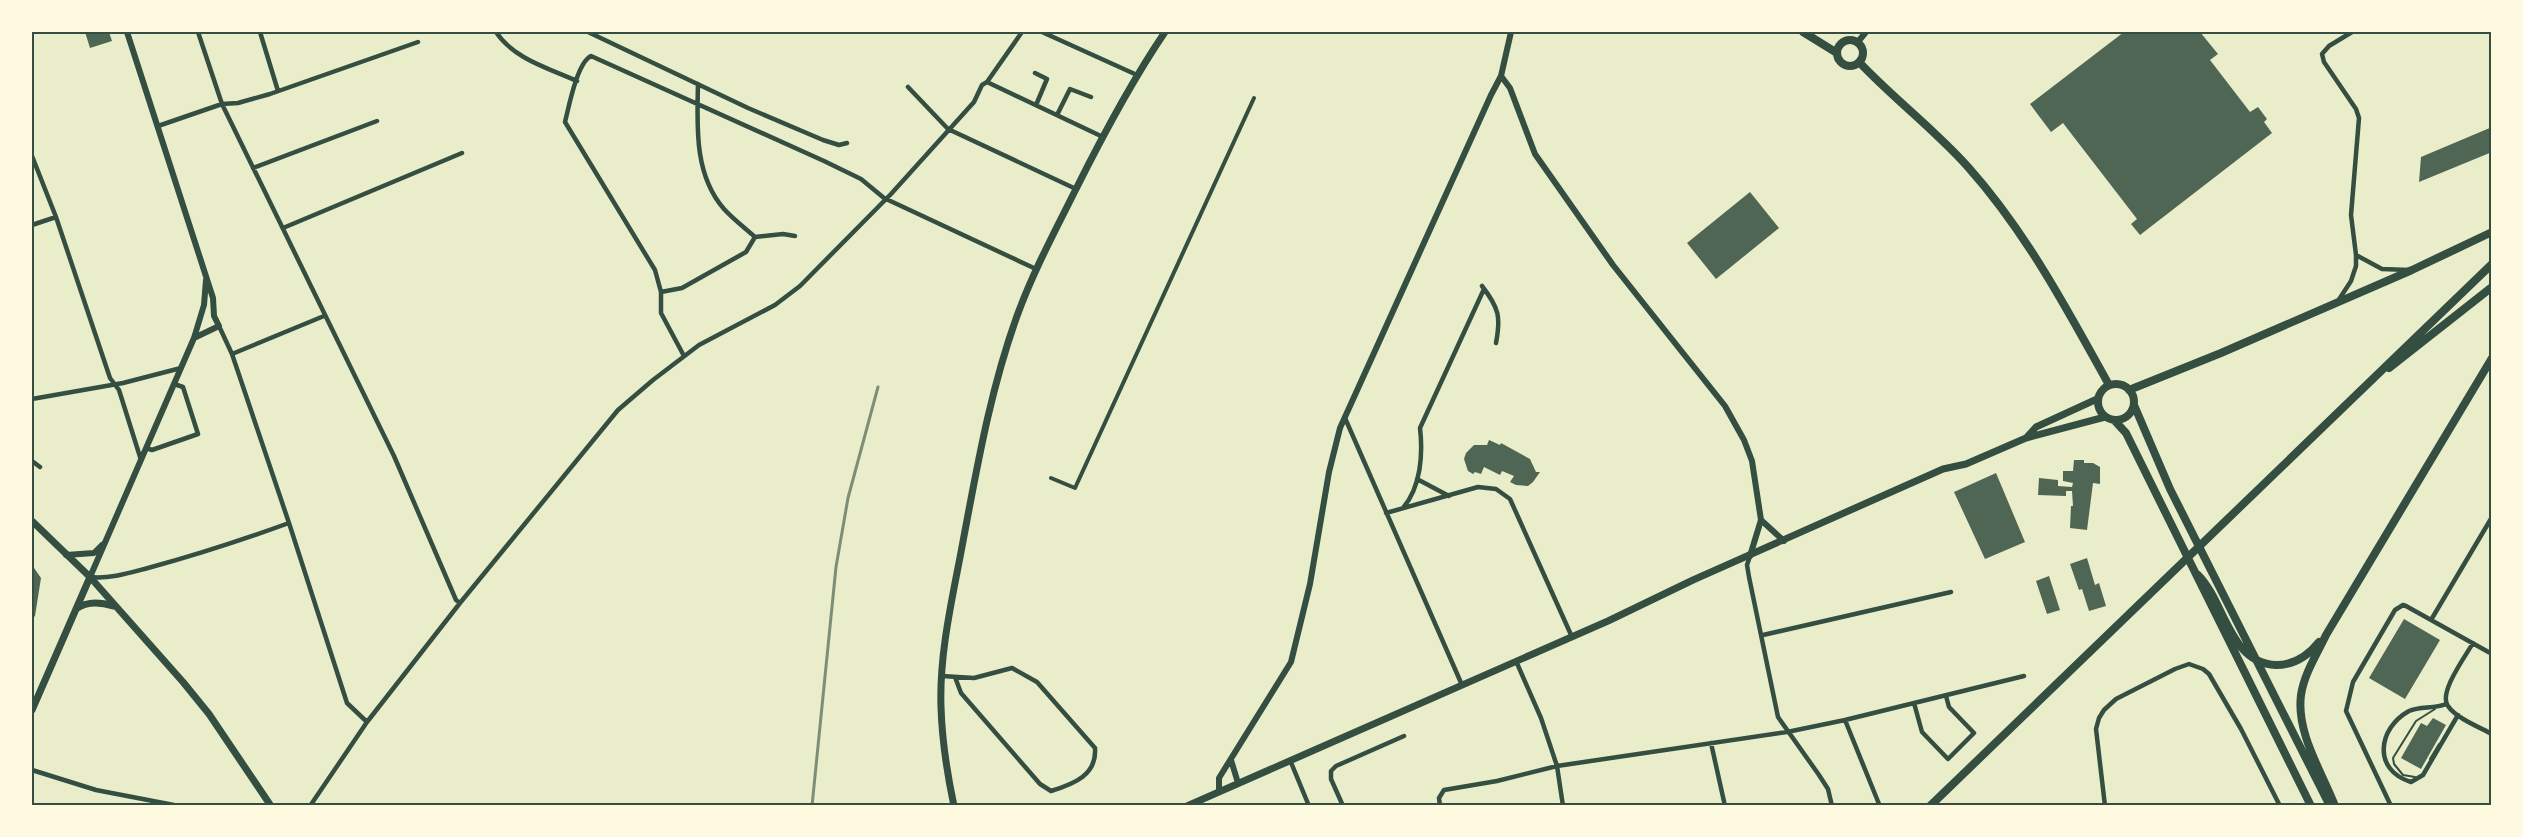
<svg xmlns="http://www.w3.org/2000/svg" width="2523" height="837" font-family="'IBM Plex Sans',sans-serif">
<rect width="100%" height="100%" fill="#e9edc9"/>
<!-- building -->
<path fill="#4f6655" d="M85,32H109L112,41L90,48Z
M2124,32H2200L2218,54L2210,60L2250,112L2258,107L2267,119L2264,122L2272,133L2140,235L2131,224L2137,219L2063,123L2051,132L2030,104Z
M2492,127V152L2419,182L2421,157Z
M1750,192L1779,228L1716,279L1687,243Z
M1489,440L1500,445L1501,443L1530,459L1536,472H1540L1533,482L1528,486L1516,485L1510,482L1514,476L1502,471L1500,475L1484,467L1481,474L1475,472L1473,474L1468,471L1464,459L1466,453L1474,445H1487Z
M2074,460H2084V463H2093L2100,467V484L2093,483L2087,530L2070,528L2071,506H2073L2072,491H2066V496L2038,495L2039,478L2058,480V486L2072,487L2073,483L2063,481V471H2073Z
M1996,473L2025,542L1985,559L1954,492Z
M2087,558L2095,585L2099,583L2106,606L2089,611L2082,589L2079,590L2070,564Z
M32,565L41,578L35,616L32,619Z
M2049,576L2060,610L2047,614L2036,581Z
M2404,619L2440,640L2405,699L2369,678Z
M2433,718L2446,725L2421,769L2401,758L2421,723L2427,726Z"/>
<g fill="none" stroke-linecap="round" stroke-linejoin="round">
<!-- service -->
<path stroke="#344e41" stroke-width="2" d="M2430,759L2439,744
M2415,777L2403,775L2394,764L2393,758L2416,721L2435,709"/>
<!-- pedestrian -->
<path stroke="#344e41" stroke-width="4" d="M1051,478L1075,488L1254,98"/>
<!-- minor -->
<path stroke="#344e41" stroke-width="4.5" d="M198,32L222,104L394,456L456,600L460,603
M260,32L278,91
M496,32C514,59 548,68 577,81
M588,32L748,108L823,140L839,145L847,143
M1042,32L1137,75
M1035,73L1047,79L1036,105
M987,82L1103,137
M698,84C697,126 694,175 724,209C733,219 745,228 755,237
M908,87L948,129L1076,189
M1057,115L1070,89L1091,97
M158,126L222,104L238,103L270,94L418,42
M32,156L56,217L110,378L119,390L141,460
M253,168L377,121
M32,225L56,217
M283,228L462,153
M755,237L783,234L795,236
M2356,255L2382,269L2409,270
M1482,286C1499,308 1501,317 1496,343
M661,292L682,288L746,252L755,237
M2338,301L2351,281L2356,266V255L2351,215L2359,118L2356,109L2324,62L2322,54L2329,46L2352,32
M219,326L232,354L289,523L347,703L367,722
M232,354L324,316
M684,356L661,313V292L655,270L565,122C569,106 577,63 591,56L824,161L861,179L884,198L1036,269
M32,399L123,383L181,368
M1345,418L1462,685
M146,448L152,450L198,434L183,387L174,384
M32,461L40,467
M1417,479L1449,496
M1403,508C1421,487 1423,454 1420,428L1484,289
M1386,513L1478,487L1496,489L1510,499L1572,637
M1750,556L1747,565L1749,577L1778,717L1819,775L1828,789L1832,806
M90,577C110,579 129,573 148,568C196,555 242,540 289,523
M2431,620L2492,517
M1763,635L1951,592
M2473,643C2465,657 2438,693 2448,706C2456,718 2479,727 2492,734
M1516,661L1541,718L1557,766L1563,806
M942,676L974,678L1012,668L1037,682L1095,748C1097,775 1074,784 1051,791L1040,784L961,693L955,677
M1914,703L1922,732L1948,759L1974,733L1949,707L1946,696
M2446,704C2435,709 2420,706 2409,711C2378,728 2372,770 2411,782L2423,775L2458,715
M1845,720L1879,804
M1711,743L1725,806
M1290,760L1309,806
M32,770L96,790L179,806
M310,806L367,722L460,603L618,410L653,380L699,345L775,305L800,286L891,194L974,102L982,85L987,82L1022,32
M1343,806L1331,779V771L1336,766L1404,736
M1440,806L1439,798L1444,790L1497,781L1557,766L1787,732L1845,720L2024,676
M2105,806L2096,729L2099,718L2104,710L2116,699L2175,669L2189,664L2203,669L2209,674L2241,729L2280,806
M2391,806L2346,711L2353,682L2395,610L2403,605L2406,606L2492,654"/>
<!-- tertiary -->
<path stroke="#344e41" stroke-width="6" d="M127,32L213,298L214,316L219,326L194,338
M1857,43L1866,32
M1501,76L1510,88L1535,154L1613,265L1725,406L1744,440L1752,461L1761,520L1750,556
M1761,520L1784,541
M66,555L94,553L102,545
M90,577L194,338L204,305L206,280
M1231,760L1238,783
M1219,791V778L1291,662L1310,584L1329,472L1340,428L1491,95L1501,76L1511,32"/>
<!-- secondary -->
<path stroke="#344e41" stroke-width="7" d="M2026,438L2036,427L2097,399
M32,521L90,577L183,682L209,714L271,806
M76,609C87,601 100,602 113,606
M32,710L90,577
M954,806C947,773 942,740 941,707C939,650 954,592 964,536C978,462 991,388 1017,316C1033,272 1055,231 1076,189C1103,135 1131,82 1165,32
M1187,806L1608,621L1693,580L1943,469L1966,464L2026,438L2105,417"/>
<!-- primary -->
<path stroke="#344e41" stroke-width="8" d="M1803,32L1837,53
M1837 53a13 13 0 1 1 26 0a13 13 0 1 1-26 0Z
M1859,62C1894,99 1934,129 1968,167C2026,232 2067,309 2109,385
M2389,368L2492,287
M2098 402a18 18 0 1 1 36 0a18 18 0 1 1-36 0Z
M2129,390L2221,353L2412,270L2492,232
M2134,405L2170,489L2330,806
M2115,421L2126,433L2311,806
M2198,575C2225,602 2229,663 2276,665C2295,665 2308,656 2319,642
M1930,806L2492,264
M2335,806C2322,772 2296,733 2301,695C2304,674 2317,654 2326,635L2492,358"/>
<!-- rail -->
<path stroke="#7c8e77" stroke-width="3" d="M812,806L836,567L848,498L878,387"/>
</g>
<!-- border -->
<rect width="2523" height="837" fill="none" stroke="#fefae0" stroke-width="66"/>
<rect x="33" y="33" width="2457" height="771" fill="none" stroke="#344e41" stroke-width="2"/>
</svg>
